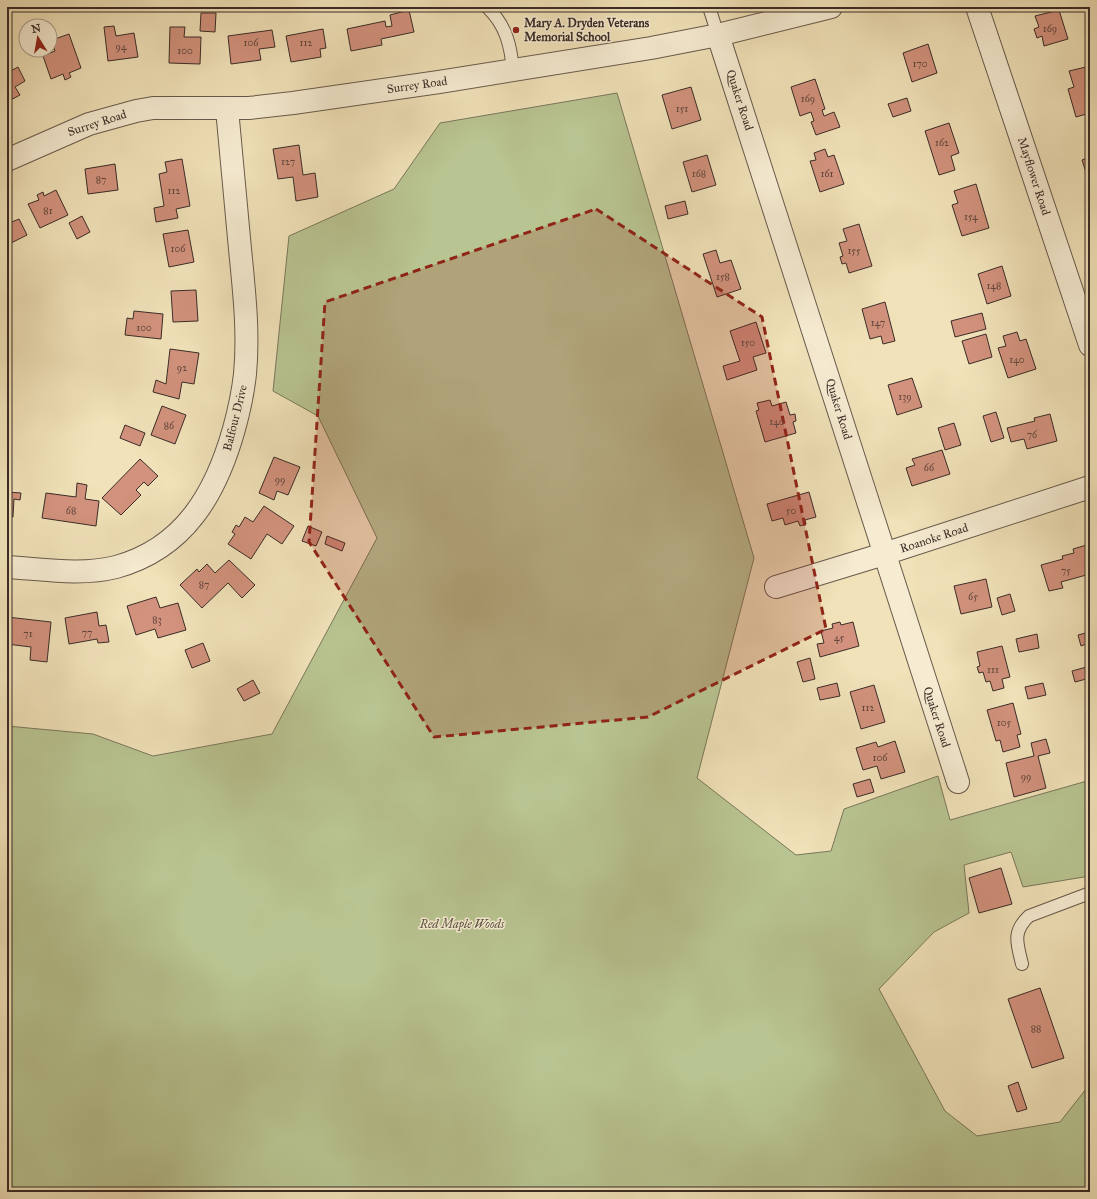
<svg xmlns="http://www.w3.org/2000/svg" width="1097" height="1199" font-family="'IM FELL Great Primer',serif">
<rect width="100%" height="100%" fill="#f1e2b9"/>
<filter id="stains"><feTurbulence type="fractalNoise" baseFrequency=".005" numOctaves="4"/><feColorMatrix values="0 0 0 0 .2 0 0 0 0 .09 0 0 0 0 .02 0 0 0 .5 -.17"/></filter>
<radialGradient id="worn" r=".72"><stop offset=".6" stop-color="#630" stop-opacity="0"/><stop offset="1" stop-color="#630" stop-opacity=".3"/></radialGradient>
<!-- green -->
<path fill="#b8c491" stroke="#79785c" d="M617,93L754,558L697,778L796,855L831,851L844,809L938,776L950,820L1087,781L1090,790V876L1023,887L1011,852L964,865L969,913L934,932L879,989L945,1111L977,1136L1060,1122L1090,1084V1192H7V726L93,734L153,756L272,734L377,538L318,416L273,391L289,236L394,189L440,123Z"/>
<!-- building -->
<path fill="#d2927d" stroke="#3a2c27" d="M409,10L414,32L381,39L382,45L351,51L347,29L385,21L386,27L392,26L390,15Z
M1059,10L1068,39L1044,46L1042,36L1037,38L1034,29L1039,27L1035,16Z
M201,13H216L215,32L200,31Z
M114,26L116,36L134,33L138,57L108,61L104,27Z
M170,27H185L184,37H201L200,64L169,63Z
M323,29L326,48L320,49L321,57L291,62L286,36Z
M272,30L275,47L259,49L261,60L231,64L228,36Z
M69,34L81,68L69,73L71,77L65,80L63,74L51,79L43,56L55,51L52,40Z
M928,44L937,73L912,82L903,53Z
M18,67L25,81L15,87L20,95L7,102V73Z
M1086,67L1090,81V113L1076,117L1068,89L1074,87L1069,71Z
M815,79L825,109L822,110L824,116L834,112L840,127L816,135L811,122L814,121L811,112L800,116L791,87Z
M691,87L701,120L672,129L662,95Z
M907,98L911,111L893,117L888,104Z
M949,123L959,153L951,156L955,170L939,175L925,131Z
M299,145L303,175L315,173L318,197L296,201L293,177L278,179L273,149Z
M825,149L828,157L834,155L844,184L820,192L810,161L816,160L814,153Z
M707,155L716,185L692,192L683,162Z
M1090,157V185L1082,160Z
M182,159L190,206L176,209L178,218L156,222L154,208L164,206L159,174L167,172L165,162Z
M115,164L118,190L88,194L85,169Z
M976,184L989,228L962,236L952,205L958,203L954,191Z
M56,190L68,215L40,228L28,204L39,200L37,195L43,192L44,196Z
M685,201L688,214L668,219L665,206Z
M82,216L90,232L77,239L69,223Z
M19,219L27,235L7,245V224Z
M859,224L872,266L849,273L846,263L842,264L840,257L843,256L839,243L847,241L843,229Z
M188,230L194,262L169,267L163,234Z
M716,250L720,263L731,260L741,289L717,297L703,254Z
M1002,266L1011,296L987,304L978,274Z
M196,290L198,321L173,322L171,291Z
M885,302L895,341L883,344L881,336L870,339L862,309Z
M134,311L163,314L161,339L125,335L127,318L133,319Z
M982,313L986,329L955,337L951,321Z
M756,322L766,353L753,357L757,370L727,380L723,366L740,361L730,331Z
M1017,332L1020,341L1026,339L1036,369L1008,378L998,348L1006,346L1003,336Z
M986,334L992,357L969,364L962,341Z
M170,349L199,353L194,384L182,382L179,399L153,392L156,380L166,384Z
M912,378L922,407L897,415L888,385Z
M770,400L772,406L786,402L790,415L795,414L796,421L793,422L796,433L765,442L756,411L759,410L757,403Z
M162,406L186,415L175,444L151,435Z
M996,412L1004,438L991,442L983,416Z
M1050,414L1057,441L1027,449L1024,439L1011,442L1007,428L1035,421L1034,418Z
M954,423L961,445L945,450L938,428Z
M125,425L145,433L140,446L120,438Z
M942,450L950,474L912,486L906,468L915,465L912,459Z
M274,457L300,467L288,495L277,491L274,500L259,493Z
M140,459L158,476L148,486L144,482L136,490L141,495L121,515L102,498Z
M77,483L87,485L85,499L99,501L96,526L42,518L46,493L76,497Z
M7,492L21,493L20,500L14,499L13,517H7Z
M809,492L816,517L805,520L806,524L800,526L798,521L785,525L783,518L772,521L767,504Z
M264,506L294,526L282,544L267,534L251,559L228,544L235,534L232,532L236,525L239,527L245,517L253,522Z
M308,526L322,532L316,546L302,541Z
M327,536L345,543L342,551L325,544Z
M1090,544V574L1061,582L1063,588L1049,591L1041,565L1063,559L1062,556L1074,553L1073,549Z
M229,560L255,585L242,598L228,583L202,608L180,585L197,569L199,572L207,564L215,573Z
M986,579L992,607L961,614L954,586Z
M1010,594L1015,611L1002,615L997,598Z
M156,597L160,608L178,603L186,630L158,638L155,629L136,635L127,606Z
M1090,606V618L1087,607Z
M97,612L99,626L106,625L109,642L98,643L97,639L69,644L65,618Z
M7,617L51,622L47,662L30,660L31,647L7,644Z
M840,622L841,625L853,622L859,646L820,657L817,644L824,643L821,631L833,628L832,624Z
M1090,632V659L1086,644L1081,646L1078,635Z
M1037,634L1039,648L1019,652L1016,639Z
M203,643L210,661L192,668L185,650Z
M1002,646L1010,677L1002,679L1004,688L993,691L990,681L986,682L983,672L979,673L977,667L980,666L977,652Z
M810,658L815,679L803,682L797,662Z
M1090,666V678L1075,682L1072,671Z
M253,680L260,693L244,701L237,689Z
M837,683L840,696L820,700L817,688Z
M1043,683L1046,695L1028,699L1025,687Z
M874,685L885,722L861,729L850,692Z
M1013,703L1021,734L1017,735L1020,747L1003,752L1000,740L996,741L987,710Z
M1046,739L1050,753L1038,756L1046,788L1014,797L1006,763L1034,756L1031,743Z
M895,741L905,772L881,779L877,766L863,770L856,748L876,742L878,747Z
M870,779L874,792L857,797L853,784Z
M1001,868L1012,904L979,913L969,878Z
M1040,988L1064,1058L1032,1068L1008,999Z
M1018,1082L1027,1109L1017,1112L1008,1086Z"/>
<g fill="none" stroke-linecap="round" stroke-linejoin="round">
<defs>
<path id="lane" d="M487,7C506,25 511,46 513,71
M709,7L718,35
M1022,964C1017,943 1012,932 1029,916L1090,893"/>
<path id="street" d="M977,7L1090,345
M718,35L958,782
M7,160L89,124L136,111L153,108H249L293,103L439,82L651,48L718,35L831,7
M7,567C42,569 81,576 116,567C185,548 216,493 234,429C239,411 243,392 245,374C249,332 244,290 240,249C236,202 231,156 227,109
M776,587L884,554L1090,487"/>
</defs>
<!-- lane casing -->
<use href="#lane" stroke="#685a4c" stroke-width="14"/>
<!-- street casing -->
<use href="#street" stroke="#685a4c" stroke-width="24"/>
<!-- lane -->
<use href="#lane" stroke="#f6ecd2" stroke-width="12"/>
<!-- street -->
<use href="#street" stroke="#f6ecd2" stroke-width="22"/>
</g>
<!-- marked area -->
<path fill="#8f2418" fill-opacity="0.2" stroke="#8f2418" stroke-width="3" stroke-dasharray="8 5" stroke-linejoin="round" d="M596,209L762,317L826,629L648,717L434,737L309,542L325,302Z"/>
<!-- markers -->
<circle fill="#8f2418" stroke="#f6ecd2" stroke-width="1.5" cx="516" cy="30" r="4"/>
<g text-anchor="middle" stroke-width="3" stroke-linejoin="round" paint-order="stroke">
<!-- number labels -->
<g font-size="10" fill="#60463c">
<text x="1050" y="32">169</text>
<text x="251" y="46">106</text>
<text x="306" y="46">112</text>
<text x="121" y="50">94</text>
<text x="185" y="54">100</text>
<text x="920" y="67">170</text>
<text x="808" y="102">169</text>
<text x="682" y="112">151</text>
<text x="942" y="146">162</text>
<text x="288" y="165">127</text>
<text x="699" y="177">168</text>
<text x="827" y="177">161</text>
<text x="101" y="183">87</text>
<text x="174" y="194">112</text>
<text x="48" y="214">81</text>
<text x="971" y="220">154</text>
<text x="178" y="252">106</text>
<text x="854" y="254">155</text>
<text x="723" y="280">158</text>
<text x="994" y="289">148</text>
<text x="878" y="326">147</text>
<text x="144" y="331">100</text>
<text x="748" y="346">150</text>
<text x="1017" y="363">140</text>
<text x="182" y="371">92</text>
<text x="905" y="400">139</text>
<text x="777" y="425">140</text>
<text x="169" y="429">86</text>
<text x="1032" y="438">76</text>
<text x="929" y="471">66</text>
<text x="280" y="483">99</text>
<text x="71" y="514">68</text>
<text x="791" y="514">50</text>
<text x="1066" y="574">75</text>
<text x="204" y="588">87</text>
<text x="973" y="600">65</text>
<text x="157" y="623">83</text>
<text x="87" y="636">77</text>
<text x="28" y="637">71</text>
<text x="839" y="641">45</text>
<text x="993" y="673">111</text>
<text x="868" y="711">112</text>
<text x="1004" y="726">105</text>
<text x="880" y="761">106</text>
<text x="1026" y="780">99</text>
<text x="1036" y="1032">88</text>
</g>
<!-- poi labels -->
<g font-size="12" font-weight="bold" fill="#3a2c27" stroke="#f6ecd2" text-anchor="start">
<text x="524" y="27">Mary A. Dryden Veterans<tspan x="524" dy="14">Memorial School</tspan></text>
</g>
<!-- street labels -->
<g font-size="12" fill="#3a2c27" stroke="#f6ecd2">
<text transform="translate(417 85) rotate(-8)" y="4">Surrey Road</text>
<text transform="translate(740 100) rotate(72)" y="4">Quaker Road</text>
<text transform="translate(97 123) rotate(-18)" y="4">Surrey Road</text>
<text transform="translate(1034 176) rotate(72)" y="4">Mayflower Road</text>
<text transform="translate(839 409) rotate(73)" y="4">Quaker Road</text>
<text transform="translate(235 418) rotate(-76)" y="4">Balfour Drive</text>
<text transform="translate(934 538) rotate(-18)" y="4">Roanoke Road</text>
<text transform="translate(937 717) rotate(72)" y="4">Quaker Road</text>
</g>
<!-- park labels -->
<g font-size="12" font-style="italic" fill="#5a5242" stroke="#f6ecd2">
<text x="462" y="928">Red Maple Woods</text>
</g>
</g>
<!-- margin -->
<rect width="1097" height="1199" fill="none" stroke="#f1e2b9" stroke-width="24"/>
<rect x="8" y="8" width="1081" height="1183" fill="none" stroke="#3a2c27" stroke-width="2"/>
<rect x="12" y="12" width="1073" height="1175" fill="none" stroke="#3a2c27"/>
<!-- north arrow -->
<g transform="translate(38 38) rotate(349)"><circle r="19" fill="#f6ecd2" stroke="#ab9f8e"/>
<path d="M0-3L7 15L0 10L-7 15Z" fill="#8f2418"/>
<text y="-6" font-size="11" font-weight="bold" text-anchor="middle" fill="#3a2c27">N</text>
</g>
<rect width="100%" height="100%" filter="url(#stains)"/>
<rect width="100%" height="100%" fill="url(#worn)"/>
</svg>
